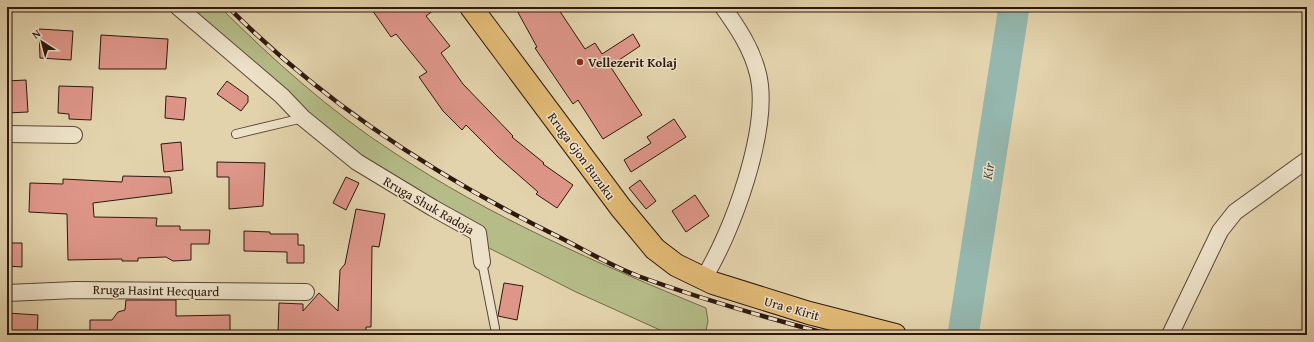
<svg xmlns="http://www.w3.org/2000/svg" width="1314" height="342" font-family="'Gentium Book Plus',serif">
<rect width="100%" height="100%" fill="#e3d3ac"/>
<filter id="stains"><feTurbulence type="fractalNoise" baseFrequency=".005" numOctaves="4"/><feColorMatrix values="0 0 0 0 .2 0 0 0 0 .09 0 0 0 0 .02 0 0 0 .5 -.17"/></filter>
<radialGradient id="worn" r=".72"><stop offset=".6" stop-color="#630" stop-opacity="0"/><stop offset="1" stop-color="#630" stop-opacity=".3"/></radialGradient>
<!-- green -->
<path fill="#b5bc88" stroke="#726a4b" d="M186,7H220C273,60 330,111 393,152C490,217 599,264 706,308L708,321L705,335H671L576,292L485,246L415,189L352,150Z"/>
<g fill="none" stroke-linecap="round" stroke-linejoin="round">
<!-- river -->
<path stroke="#95b7ae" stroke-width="31" d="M963,335L1014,7"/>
</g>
<!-- building -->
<path fill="#de9689" stroke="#2e180e" d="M370,7H404L406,10L410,7H438L426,16L450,46L441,53L463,84L513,136L512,137L544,163L543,164L573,185L557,208L536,194L538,192L498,157L466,125L462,130L443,111L419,77L427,72L396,34L391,37Z
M515,7H557L585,49L595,43L602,54L633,34L640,46L610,66L642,115L603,139L578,100L573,104L535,48L537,47Z
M39,29L73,31L71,60L40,58Z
M101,35L168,39L166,69H99Z
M26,80L28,112L7,113V81Z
M227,81L248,96V102L241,111L217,94Z
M59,86L93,87L91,120L69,119V114L58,113Z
M166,96L186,98L184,120L165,118Z
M674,119L686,137L631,172L624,160L651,143L647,137Z
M181,142L183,170L164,172L161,144Z
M217,162L265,163L263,206L229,209V177H217Z
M123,176L170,177L172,193L93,203L94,217L157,218L156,226H180V230H210L209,244H191V260L173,261L166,257L138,258V261H122V259L68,260L67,214L29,212L30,183L63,184V179L122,182Z
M346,177L359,183L346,210L333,203Z
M640,180L656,201L646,209L629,188Z
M695,195L709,216L686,232L672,211Z
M356,209L385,214L379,247L372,246L371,327H366V335H341L342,332L311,334L278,333L279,303L303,304V311L319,293L338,311L340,270L345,264Z
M244,231L270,232V234H298V245H304V263H287V252L244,251Z
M7,243H22V267L7,266Z
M504,283L523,286L517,320L498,316Z
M126,300H176V316L230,315V335H192V331H131V335H90V320H112L118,312L125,310Z
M7,313L38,315L37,335H7Z"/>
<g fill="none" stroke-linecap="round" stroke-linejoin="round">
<defs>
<path id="service" d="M236,134L303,118
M482,262L495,328"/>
<path id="minor" d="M178,7L282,96L303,118L357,162L433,208L478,233L482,262
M7,134L74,135
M703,279C732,234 771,127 758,74C752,49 738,28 723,7
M7,293L76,290L306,292
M1170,335L1220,231L1235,212L1307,160"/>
<path id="primary" d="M471,7L621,208L655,249L676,265L713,283L809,313L895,335"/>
</defs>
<!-- service casing -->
<use href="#service" stroke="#5b4736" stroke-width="10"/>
<!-- minor casing -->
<use href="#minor" stroke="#5b4736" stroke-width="18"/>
<!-- primary casing -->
<use href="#primary" stroke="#2e180e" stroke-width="24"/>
<!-- service -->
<use href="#service" stroke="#ede2c9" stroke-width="8"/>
<!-- minor -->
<use href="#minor" stroke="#ede2c9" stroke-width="16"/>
<!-- primary -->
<use href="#primary" stroke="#e2ba76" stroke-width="22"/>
<defs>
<path id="rail" d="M228,7C323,103 439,178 559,237C585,250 611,266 638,276C701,299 767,318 832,335"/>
</defs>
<!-- rail casing -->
<use href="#rail" stroke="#2e180e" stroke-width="4.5"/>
<!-- rail -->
<use href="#rail" stroke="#ede2c9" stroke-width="3" stroke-dasharray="9" stroke-linecap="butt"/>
</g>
<!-- markers -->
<circle fill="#8f2418" stroke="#ede2c9" stroke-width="1.5" cx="580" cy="62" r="4"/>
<g text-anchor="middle" stroke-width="3" stroke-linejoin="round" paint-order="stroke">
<!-- poi labels -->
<g font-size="13" font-weight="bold" fill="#2e180e" stroke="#ede2c9" text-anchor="start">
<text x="588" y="67">Vellezerit Kolaj</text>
</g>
<!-- street labels -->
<g font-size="13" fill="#2e180e" stroke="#ede2c9">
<text transform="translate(582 156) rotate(54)" y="5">Rruga Gjon Buzuku</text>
<text transform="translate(429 205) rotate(30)" y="5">Rruga Shuk Radoja</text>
<text transform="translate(156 290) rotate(1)" y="5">Rruga Hasint Hecquard</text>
<text transform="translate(792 308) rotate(16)" y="5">Ura e Kirit</text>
</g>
<!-- water labels -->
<g font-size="14" font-style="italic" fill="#4d483e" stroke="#ede2c9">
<text transform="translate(988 171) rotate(-81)" y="5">Kir</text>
</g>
</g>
<!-- margin -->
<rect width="1314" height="342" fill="none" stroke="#e3d3ac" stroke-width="24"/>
<rect x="8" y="8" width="1298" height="326" fill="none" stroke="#2e180e" stroke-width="2"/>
<rect x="12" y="12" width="1290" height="318" fill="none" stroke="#2e180e"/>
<!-- north arrow -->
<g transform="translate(42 42) rotate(324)" stroke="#ede2c9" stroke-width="3" paint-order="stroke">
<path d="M0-3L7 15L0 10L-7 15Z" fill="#2e180e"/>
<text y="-6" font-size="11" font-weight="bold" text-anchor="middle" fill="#2e180e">N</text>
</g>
<rect width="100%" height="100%" filter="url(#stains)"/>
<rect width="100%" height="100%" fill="url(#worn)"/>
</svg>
